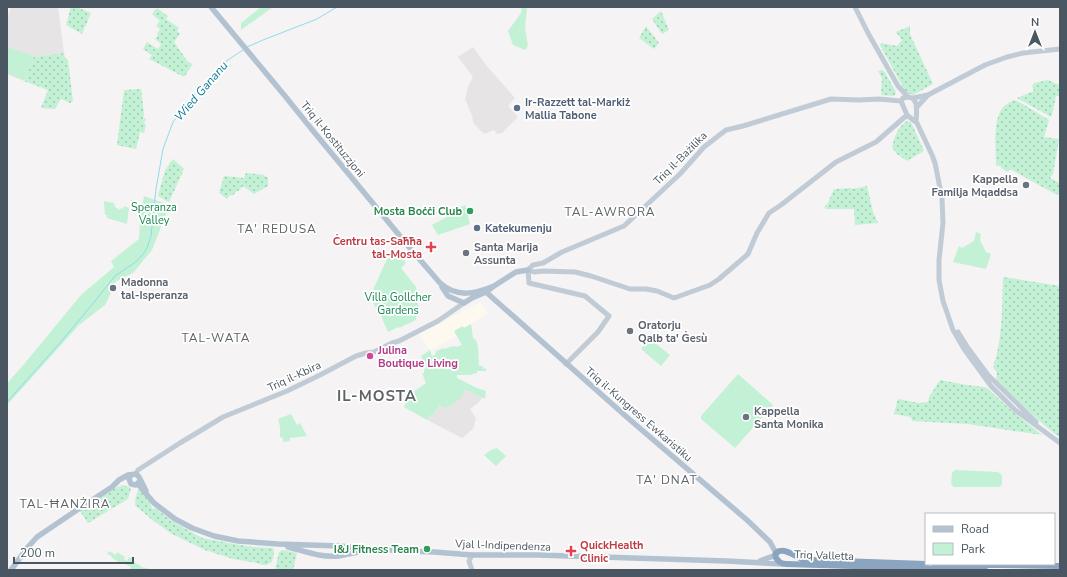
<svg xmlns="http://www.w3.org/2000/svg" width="1067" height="577" font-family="'Nunito Sans',sans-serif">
<defs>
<pattern id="grass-dots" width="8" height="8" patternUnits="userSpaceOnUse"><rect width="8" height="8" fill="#c3f1d5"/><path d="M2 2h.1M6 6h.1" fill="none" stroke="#a0c6b0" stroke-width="1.8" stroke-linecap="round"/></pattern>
</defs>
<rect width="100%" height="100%" fill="#f5f3f3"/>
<!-- commercial -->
<path fill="#fdf9ef" d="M480,302L488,313L471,324L454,332L457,336L430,350L419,334Z"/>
<!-- education -->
<path fill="#e6e4e5" d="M11,7H58L64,53L34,57L24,81L7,74V19Z
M473,47L486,65L515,98L508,106L518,117L502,133L497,134L494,130L484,134L474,124L472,119L473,118L465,99L468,87L473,77L458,57Z
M465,388L482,398L478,403L470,409L476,418L474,426L473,429L462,438L427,420L430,415L432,416L440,405Z"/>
<!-- grass -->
<path fill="url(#grass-dots)" d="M71,7H76L91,13L82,34L66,25Z
M157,8L168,16L166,19L179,28L177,31L180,34L174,42L188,62L193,64L184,77L149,59L152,55L143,49L147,42L158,49L161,44L155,39L158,35L157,34L160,29L156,26L160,21L152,14Z
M661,11L669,30L662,34L652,19Z
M646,26L659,43L654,49L639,38Z
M910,26V34L933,84L913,95L907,93L904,89L880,45L881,43L897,46L902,40L896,32Z
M64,53L65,58L68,60L73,101L70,103L61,99L55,109L41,108L48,90L24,81L34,57Z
M881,70L884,71L896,92L894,96L881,95L882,78L878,71Z
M1048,80L1059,85L1060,84V96H1056L1053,111L1051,117L1017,98L1034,91L1032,86L1034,83Z
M141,89L144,114L142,124L144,118L146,119L144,123L146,125L144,133L140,132L136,149L117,145L124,90Z
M1014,100L1021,103L1049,120L1044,137L1059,139L1053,174L1050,178L1060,183V191L1057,195L1010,169L1008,172L1001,168V167L998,165L997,166L996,165C996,148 992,122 1003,107C1006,104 1010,102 1014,100Z
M907,121L911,122L924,151L907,161L897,154L892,147C895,136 897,128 907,121Z
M173,159L184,169L169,202L158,196L165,170Z
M246,173L264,175L268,178V186L254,194L243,186L238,191H237L232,196L230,195L227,199L219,193L224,176L244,178Z
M867,186L873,212L878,223L855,225L854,209H826L824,207L828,203L834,189L851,188L852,189Z
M1003,277L1060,286V438C1037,420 1016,400 996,379L997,373L993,367C1003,340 1002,305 1003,277Z
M940,380L967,385L984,387L987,388L1011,410L1042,435L968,424L912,421L911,417L894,414L898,399L919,403L928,402L929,397Z
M123,485L131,488L128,499L88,523L80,511L113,489Z
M139,489C144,494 151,501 152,508L153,509L155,508L172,521L202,538L224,542L228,543L253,547L273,548C275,552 273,558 272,562L266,565H262L257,563L233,559L205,550L172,534L151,519L135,505C135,500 136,494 139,489Z
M283,550L297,553L293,570H275L279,552Z"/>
<!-- green -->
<path fill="#c3f1d5" d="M261,7H273L241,30V23Z
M522,7H527L525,28L528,46L525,50L513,45L508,31L521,13Z
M7,47L34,56L24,80L7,73Z
M144,196L164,203L168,209L152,250L133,273L115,282L116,290L109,292L111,293L105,305L79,325L7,405V384L10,380L25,363L81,295L114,267L111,261L139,239L140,220Z
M104,201L114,203L115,207L120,210L121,208L123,209L124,206L129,208L127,224L107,218V215H105Z
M465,205L470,224L438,235L432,225L447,217L448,214Z
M976,232L981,234L980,240L986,252L991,254L986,269L953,262L959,246L962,248L974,241Z
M397,252L406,263L401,268L416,287L419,312L417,310L416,320L399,328L398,327L388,332L381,316L373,303V302L376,303L377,301L374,299L377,292L373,290L387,259Z
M471,324L473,338L476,340L478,347L479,366H483V369L486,368V371H477V373L473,374L472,375H457V378L477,388L486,391L485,398H482L465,389L461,398L451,405L445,408L440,405L432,416L430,415L427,420L404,407L409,398L408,396L426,383L422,373H424V370L426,368L421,356L430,350L432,356L435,355L436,351L444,348L445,349L452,346L453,347L455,346L456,347L462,345L454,331L463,326L464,328Z
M650,339L670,355L661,366L641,349Z
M738,374L773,405L735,448L701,419V416Z
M291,414L297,425L300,423L307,436L290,438V441L283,442V438L280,437V427L278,419Z
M497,448L506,456L496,466L484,455L491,450Z
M955,470L998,472L1002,475V485L999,487H954L951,484L952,473Z
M109,551L116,555L117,552L125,557L124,559L127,561L129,557L131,558L133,557L134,558L132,561L141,566L142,568L143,567L152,570H136L135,569L132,570L130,569L131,567L121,562L120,563L117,562V561L111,557L112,556L107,554Z"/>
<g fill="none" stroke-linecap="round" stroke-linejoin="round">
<!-- stream -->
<path stroke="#90daee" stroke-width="1" d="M247,47L263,40L317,19L337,7
M7,402L59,344L91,306L115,276L137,261L144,253L147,248L151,236L156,189L163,149L173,122L214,72L225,62L243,50"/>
<!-- secondary -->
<path stroke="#c1cbd6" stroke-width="5" d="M855,7L868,33L898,86L908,97
M913,98L928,95L985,65L1007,57L1023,53L1060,49
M901,101L907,115L917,123L932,155L935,163L942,198L943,223L939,260V280L943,301L953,330L964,349L991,386L1015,410L1060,443
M901,101L903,98C919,93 917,111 916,121
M917,107L928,95
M528,270L534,272L543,271L575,272L591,276L630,289H646L657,291L674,298L710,285L719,279L748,254L757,233L769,213L781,205L836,162L876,142L907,115
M528,270L533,265L543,263L562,252L624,226L680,174L704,147L726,130L743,126L831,99L859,100L879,99L901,101
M528,270L529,283L585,296L609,316L598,332L566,364
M958,332L968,348L988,375L1036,422
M136,474L138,470L180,443L223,417L287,391L320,375L356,356L366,353L374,352L392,343L399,341L438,321L464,303
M472,570L469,561L472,555"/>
<!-- primary -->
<path stroke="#b3c2d1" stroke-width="5.5" d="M211,7L285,96L314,132L409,247L440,283C457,298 475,294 494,286
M442,287L448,296L464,303
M486,292L629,419L747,520L770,542L776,553
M464,303L472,298L486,292L494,286L516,272L528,270
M131,475L129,479L131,484L136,485L139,482
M138,484L154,503L175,519L192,528L214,536L238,541L278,544L340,546L368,549L434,552L472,555H538L727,561L782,564
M288,547C304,551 322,558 339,556C347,555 355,552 364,551
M760,561L776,555
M11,570L28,547L37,537L74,512L112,487L119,480L128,475L136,474L139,477L146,491"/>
<!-- highway -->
<path stroke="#8ba5c1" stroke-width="6" d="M926,564L811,560C807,560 802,559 798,557C793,555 786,549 780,551C770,553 778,564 786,564L985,570
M935,564L1060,566"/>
</g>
<!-- markers -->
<g fill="#5c6f8a" stroke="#fff" stroke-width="1.5">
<circle cx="517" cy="108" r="4"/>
<circle cx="477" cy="228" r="4"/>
</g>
<g fill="#6b7280" stroke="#fff" stroke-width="1.5">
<circle cx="1026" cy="185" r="4"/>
<circle cx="466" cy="253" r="4"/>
<circle cx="113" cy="288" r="4"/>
<circle cx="630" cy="331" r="4"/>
<circle cx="746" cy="417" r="4"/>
</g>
<g fill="#2e9e5b" stroke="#fff" stroke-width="1.5">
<circle cx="470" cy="211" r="4"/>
<circle cx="427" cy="549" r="4"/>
</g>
<g fill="#e0444e" stroke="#fff" stroke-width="1.5">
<path d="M429 241h4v4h4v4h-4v4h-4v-4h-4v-4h4z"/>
<path d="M569 545h4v4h4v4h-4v4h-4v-4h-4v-4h4z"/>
</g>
<circle fill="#d1479c" stroke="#fff" stroke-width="1.5" cx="370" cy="356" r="4"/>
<g text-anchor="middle" stroke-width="3.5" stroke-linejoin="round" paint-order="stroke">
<!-- service labels -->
<g font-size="11" font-weight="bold" fill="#4e5e75" stroke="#fff" text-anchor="start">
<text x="525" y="106">Ir-Razzett tal-Markiż<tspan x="525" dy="13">Mallia Tabone</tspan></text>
<text x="485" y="232">Katekumenju</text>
</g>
<!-- street labels -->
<g font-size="11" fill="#4a5661" stroke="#fff">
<text transform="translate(333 139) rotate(51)" y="4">Triq il-Kostituzzjoni</text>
<text transform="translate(680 158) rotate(-45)" y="4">Triq il-Bażilika</text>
<text transform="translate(294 376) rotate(-25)" y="4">Triq il-Kbira</text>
<text transform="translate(639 414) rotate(41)" y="4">Triq il-Kungress Ewkaristiku</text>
<text transform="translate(503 545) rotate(2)" y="4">Vjal l-Indipendenza</text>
<text transform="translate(824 555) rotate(2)" y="4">Triq Valletta</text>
</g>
<!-- worship labels -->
<g font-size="11" font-weight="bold" fill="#5b616d" stroke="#fff" text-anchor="start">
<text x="1018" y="183" text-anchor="end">Kappella<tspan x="1018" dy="13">Familja Mqaddsa</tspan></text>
<text x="474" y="251">Santa Marija<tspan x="474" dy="13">Assunta</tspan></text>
<text x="121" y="286">Madonna<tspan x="121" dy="13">tal-Isperanza</tspan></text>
<text x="638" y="329">Oratorju<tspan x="638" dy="13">Qalb ta' Ġesù</tspan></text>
<text x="754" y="415">Kappella<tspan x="754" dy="13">Santa Monika</tspan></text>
</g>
<!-- park labels -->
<g font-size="11" fill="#17864f" stroke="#fff">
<text x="154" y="211">Speranza<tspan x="154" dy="13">Valley</tspan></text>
<text x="398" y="301">Villa Gollcher<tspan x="398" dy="13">Gardens</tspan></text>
</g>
<!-- leisure labels -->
<g font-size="11" font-weight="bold" fill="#27864d" stroke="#fff" text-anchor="end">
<text x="462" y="215">Mosta Boċċi Club</text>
<text x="419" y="553">I&amp;J Fitness Team</text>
</g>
<!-- health labels -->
<g font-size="11" font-weight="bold" fill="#be3a42" stroke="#fff" text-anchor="end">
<text x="422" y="245">Ċentru tas-Saħħa<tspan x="422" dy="13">tal-Mosta</tspan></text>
<text x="580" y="549" text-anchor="start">QuickHealth<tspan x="580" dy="13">Clinic</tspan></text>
</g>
<!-- hotel labels -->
<g font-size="11" font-weight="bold" fill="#b23c85" stroke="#fff" text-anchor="start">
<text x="378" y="354">Julina<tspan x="378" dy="13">Boutique Living</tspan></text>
</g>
<!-- water labels -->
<g font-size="12" font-style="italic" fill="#0c7c9b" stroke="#fff">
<text transform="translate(201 91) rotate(-49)" y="4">Wied Gananu</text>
</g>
<!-- neighbourhood labels -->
<g font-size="12" letter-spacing="1" fill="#5f6368" stroke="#fff">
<text x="610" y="216">TAL-AWRORA</text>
<text x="277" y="233">TA' REDUSA</text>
<text x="216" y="342">TAL-WATA</text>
<text x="667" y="484">TA' DNAT</text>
<text x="65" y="508">TAL-ĦANŻIRA</text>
</g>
<!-- district labels -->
<g font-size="15" font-weight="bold" letter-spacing="1" fill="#5f6368" stroke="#fff">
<text x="377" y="401">IL-MOSTA</text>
</g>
</g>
<!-- border -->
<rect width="1067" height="577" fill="none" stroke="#4a5661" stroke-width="16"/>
<!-- legend -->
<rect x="925" y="513" width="130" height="52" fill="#ffffff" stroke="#b7bbc0"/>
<rect x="933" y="526" width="20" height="6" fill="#b3c2d1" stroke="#b7bbc0"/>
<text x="961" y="533" font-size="12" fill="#4a5661">Road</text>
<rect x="933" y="543" width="20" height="12" fill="#c3f1d5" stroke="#b7bbc0"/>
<text x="961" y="553" font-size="12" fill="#4a5661">Park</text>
<!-- north arrow -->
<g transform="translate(1035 32)" stroke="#ffffff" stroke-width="3" paint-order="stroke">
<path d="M0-3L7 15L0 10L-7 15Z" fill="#4a5661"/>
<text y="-6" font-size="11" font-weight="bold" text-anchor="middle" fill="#4a5661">N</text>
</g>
<!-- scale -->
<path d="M14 557v6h119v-6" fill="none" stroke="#4a5661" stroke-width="2"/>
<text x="20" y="557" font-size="12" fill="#4a5661" stroke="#ffffff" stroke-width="3" paint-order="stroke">200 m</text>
</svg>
